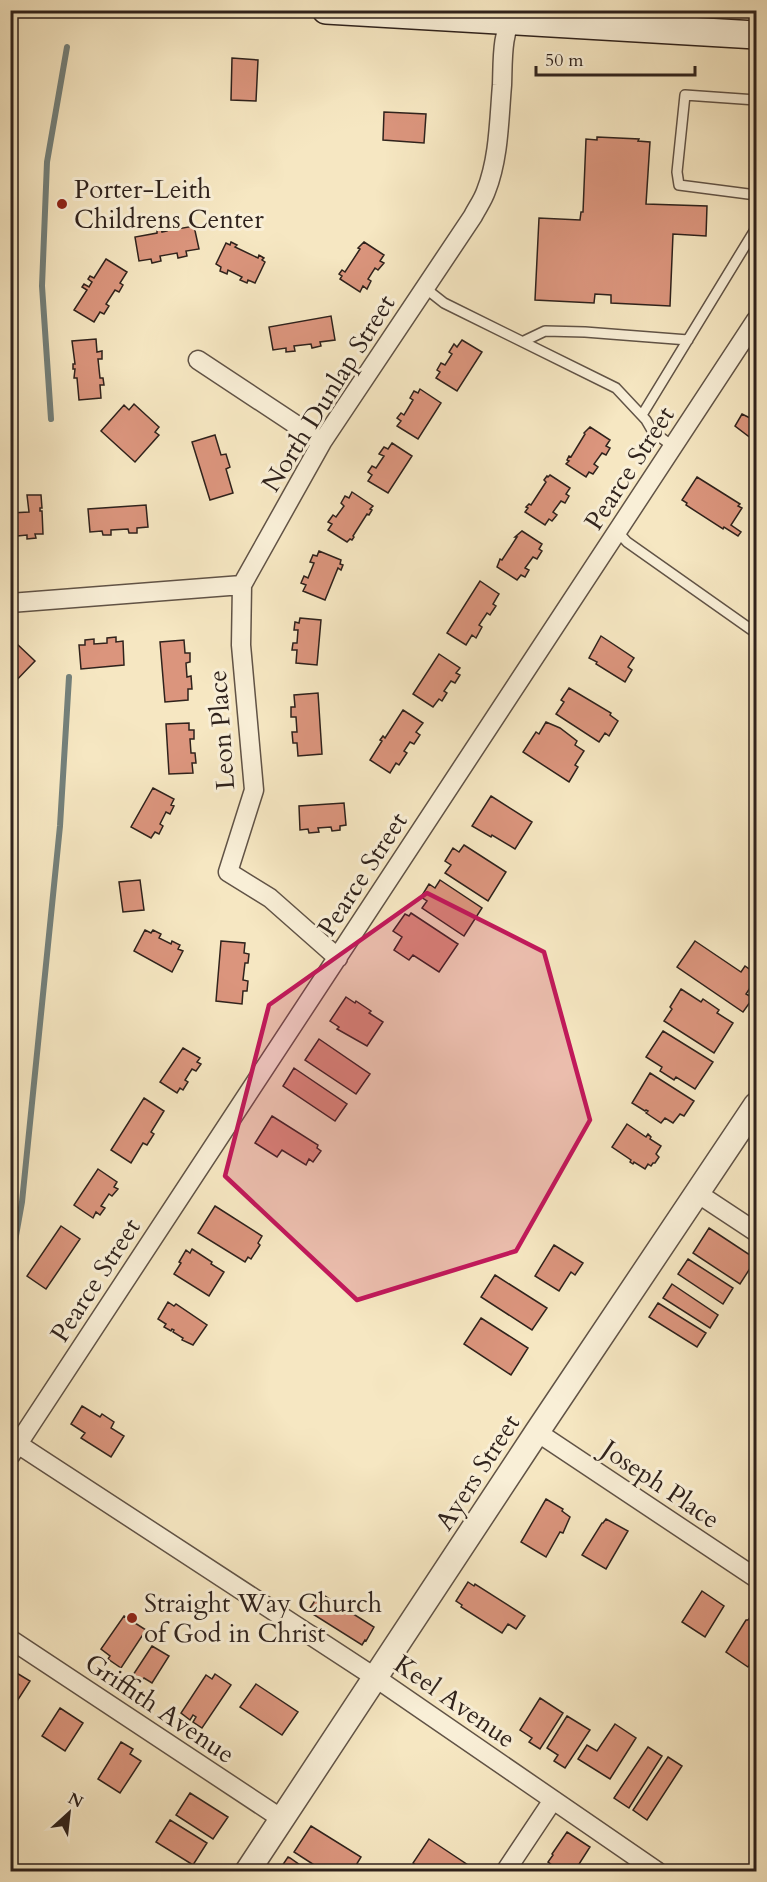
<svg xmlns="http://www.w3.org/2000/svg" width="767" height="1882" font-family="Cardo,serif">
<rect width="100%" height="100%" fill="#f6e7c2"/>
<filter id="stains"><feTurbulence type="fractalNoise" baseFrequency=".00333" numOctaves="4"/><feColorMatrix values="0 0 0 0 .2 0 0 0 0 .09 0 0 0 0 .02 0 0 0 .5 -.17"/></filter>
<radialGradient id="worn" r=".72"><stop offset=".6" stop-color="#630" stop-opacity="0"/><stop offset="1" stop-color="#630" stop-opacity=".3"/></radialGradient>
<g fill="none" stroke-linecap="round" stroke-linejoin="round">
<!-- stream -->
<path stroke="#73807b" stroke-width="6" d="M51,419L42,286L47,162L67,47
M10,1269L22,1202L60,826L69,677"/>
</g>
<!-- building -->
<path fill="#db957d" stroke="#2f221c" stroke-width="1.5" d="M232,58L258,60L256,101L231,100Z
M384,112L426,114L424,143L383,140Z
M597,137L639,139L638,141L650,142L646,204L707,206L706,236L673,234L670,306L611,303V295L595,294L594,303L535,300L539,218L580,220L581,212H583L586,139L597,140Z
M171,225L172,230L194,226L199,249L186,251L187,256L178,258L177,253L160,256L161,261L152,263L151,259L139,261L135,237L157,233V229L161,228L162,232L167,231L166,226Z
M231,242L237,245L235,247L258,258L259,255L264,258L262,260L265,262L255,283L248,280L247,283L240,280L242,277L228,270L227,274L220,271L221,267L216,264L226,243L230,245Z
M364,242L384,255L380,261L384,263L378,270L375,268L368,279L371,281L367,289L363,286L360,292L340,279L342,276L339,274L342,270L345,272L360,249L358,248Z
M106,259L127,272L120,283L123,285L119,292L115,290L106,304L109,306L104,314L100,312L94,322L74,310L87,290L82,287L84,284L89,287L92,282L88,279L90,276L94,278Z
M331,316L335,340L320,342L321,346L312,348L311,344L294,346L295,351L286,352V348L273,350L269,327Z
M96,339L97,352L102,351V359H98L100,378H103L104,385H100L101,398L79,400L77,378H74L75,369H73V364H75L72,341Z
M462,340L482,352L457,391L436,378L440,372L437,370L441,363L445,365L452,354L449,352L454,344L457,347Z
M420,389L441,403L418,439L397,426L401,421L397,418L401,413L404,415L413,400L410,398L414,391L418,393Z
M134,404L159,427L155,432L159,435L135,462L101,431L124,405L129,410Z
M742,414L756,421V442L735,426Z
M590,427L610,440L606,446L610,448L606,455L602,453L594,464L598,467L593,474L589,472L586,477L566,464L569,461L567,460L569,456L571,457L585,434L584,433Z
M215,435L221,455L226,454L230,467L226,469L233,493L210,500L192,442Z
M392,443L412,456L388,493L368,481L372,475L368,472L372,466L376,468L384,456L379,454L384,447L388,449Z
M550,475L570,488L566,494L569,496L565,503L561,501L553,512L557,515L552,521L549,519L545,525L525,512L528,508L526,507L529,504L531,505L546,482L544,480L547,476L548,477Z
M697,477L740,504L738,506L742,508L731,525L741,532L738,536L724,527L723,529L686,505L687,503L682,500Z
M352,492L373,506L370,509L372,510L369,515L367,514L353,536L354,537L352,540L350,539L347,542L328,530L332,524L328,522L333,515L336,517L344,506L341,503L345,496L349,498Z
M27,495H41L42,508H40V511H42L43,534H35L36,538L27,539V535L17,536V540H10V513L29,512Z
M146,505L148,527L137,528V533H129L128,529L111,530V535H103L102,531L90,532L88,509Z
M522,531L542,544L539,549L542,551L537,559L533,557L525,568L529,570L525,577L521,575L517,580L497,567L500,559L502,560L517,537H515Z
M319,551L341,560L340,564L343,565L341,570L338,568L325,600L303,591L306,585L301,583L304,576L308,578L314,563L310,562L313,555L317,556Z
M480,581L499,594L493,604L496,606L490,615L487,613L479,625L482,627L476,638L472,635L466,645L447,633Z
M300,618L321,620L317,665L296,663L297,650H292L293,643H297L298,630H294L295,622L299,623Z
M601,636L634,658L628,667L632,670L625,682L596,664L597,662L589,658Z
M116,637V642L123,641L124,665L81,669L79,645H85V640L94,639V644L107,643V638Z
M184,640L185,653H190V662L186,663L187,677L191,676L192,689H188V700L165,702L160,642Z
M17,644L35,661L10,687V651Z
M439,654L460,668L456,673L460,675L455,683L451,681L444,691L447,693L442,701L439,699L433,707L413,694Z
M569,688L611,713L610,715L618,721L609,736L605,733L599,742L556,714L564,702L561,700Z
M318,693L322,754L298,756L297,743H293L292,732H297L296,717H291V707H295L294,695Z
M403,710L423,723L416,732L420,735L414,744L410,742L404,751L407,753L399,765L396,763L390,773L370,760L382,741L380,740L383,736L385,738Z
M546,722L560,728L577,741L575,745L584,751L575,765L578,767L569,782L523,752L536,732L539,734Z
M189,723V730H194V739H190L191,753H195L196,763H192L193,773L169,774L166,724Z
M153,788L174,799L171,805L174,806L170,814L166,812L160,824L163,826L159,834L155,832L151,838L131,827Z
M491,796L532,822L515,849L492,835L491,837L472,826Z
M344,803L346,825L340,826V830L332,831L331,827L318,828L319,832L309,833L308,829L300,830L299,806Z
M464,845L506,872L488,901L445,873L451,865L445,861L453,848L459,852Z
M140,880L144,910L123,912L119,882Z
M440,880L482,908L464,936L422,908L427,901L421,897L429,884L435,888Z
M411,913L458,944L439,972L413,955L409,960L394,950L402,937L393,931L405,914L409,916Z
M145,930L151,933L153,930L161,934L159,938L171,944L172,941L180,945L178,949L183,951L172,972L134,951Z
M221,941L245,943L244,953L249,954L248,963H245L243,980L248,981L247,991H243L242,1004L216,1001Z
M695,941L741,972L745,966L756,974V979L746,994L753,998L743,1012L677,967Z
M681,989L701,1002L703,999L719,1010L717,1013L733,1023L714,1053L664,1021L672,1009L670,1007Z
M346,997L355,1003L356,1001L371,1011L369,1013L383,1022L367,1046L337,1029L339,1027L330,1021Z
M663,1031L713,1062L695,1089L676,1077L674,1080L660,1071L662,1067L646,1057Z
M319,1039L370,1074L356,1094L305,1060Z
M183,1048L200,1058L197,1062L201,1064L196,1071L192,1069L185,1080L188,1082L183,1090L180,1088L177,1093L160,1082Z
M294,1068L347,1104L335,1121L283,1086Z
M650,1073L694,1101L684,1116L680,1114L673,1123L665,1118L661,1123L646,1113L648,1111L646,1110L645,1111L632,1103Z
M144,1098L164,1111L151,1132L154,1134L147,1145L143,1143L131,1163L111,1150Z
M272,1116L318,1145L317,1148L321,1151L313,1162L309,1159L306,1165L282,1150L277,1157L255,1143Z
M627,1124L646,1137L648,1134L651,1137L650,1139L661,1146L656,1154L659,1157L655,1163H653L651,1166L648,1164L645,1169L634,1162L633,1164L630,1162L631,1160L612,1147Z
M98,1169L117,1182L114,1187L118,1189L112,1196L109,1194L101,1206L105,1208L100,1215L96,1212L93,1218L74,1205Z
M215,1206L262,1236L258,1243L260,1245L251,1259L248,1257L245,1262L198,1233Z
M61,1226L80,1239L46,1289L27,1276Z
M709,1228L756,1259L740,1284L693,1253Z
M554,1245L583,1263L575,1275L571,1272L559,1291L535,1276Z
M192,1249L212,1262L211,1264L224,1272L209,1296L174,1274L181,1263L179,1262L186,1250L190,1253Z
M688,1259L733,1288L723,1304L678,1274Z
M495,1275L547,1308L532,1330L481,1297Z
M672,1284L718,1315L710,1328L663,1298Z
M168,1302L174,1306L176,1304L207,1325L193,1345L182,1340L183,1338L173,1332L174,1330L172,1329L171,1331L164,1327L166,1324L158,1319Z
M658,1303L706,1333L697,1347L649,1317Z
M481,1318L528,1348L511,1375L464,1344Z
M82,1406L100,1417L102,1414L114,1422L111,1428L124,1436L111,1457L81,1438L85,1433L71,1424Z
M546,1499L563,1509L562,1511L570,1517L563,1533L560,1532L546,1557L521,1542Z
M606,1519L628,1531L606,1569L582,1555L602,1523H603Z
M468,1582L474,1586L475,1584L525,1616L516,1629L508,1624L502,1633L461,1607L462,1605L456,1601Z
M702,1591L724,1606L705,1637L682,1622Z
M320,1593L374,1627L366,1641L365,1640L362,1645L308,1611Z
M752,1615L756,1618V1653L748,1667L726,1652L746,1620H748Z
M124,1616L146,1630L121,1668L108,1659L110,1656L101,1649Z
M152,1646L169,1656L152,1683L144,1678L142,1680L133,1675Z
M10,1669L30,1681L10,1712Z
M215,1674L231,1685L202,1728L193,1722L196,1717L193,1715L190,1720L181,1713L206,1675L212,1679Z
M256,1684L298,1712L282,1735L240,1707Z
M540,1698L563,1713L540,1749L529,1742L532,1738L520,1730Z
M60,1708L83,1723L65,1751L42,1736Z
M567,1716L590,1730L565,1768L554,1761L558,1755L547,1748Z
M615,1724L636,1738L610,1779L578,1759L587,1745L597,1751Z
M121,1742L133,1749L130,1754L141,1761L120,1793L98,1779Z
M648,1747L662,1756L629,1808L614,1798Z
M668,1757L682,1766L647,1820L633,1810Z
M190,1793L228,1817L213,1839L176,1815Z
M170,1820L207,1843L193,1865L156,1842Z
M311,1826L361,1857L352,1872H325L294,1852Z
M567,1832L590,1847L574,1872H562L548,1862L553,1855L552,1854Z
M429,1839L468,1865L464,1872H426L413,1863Z
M288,1857L290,1858L310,1872H278Z
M400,1865L410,1872H396Z"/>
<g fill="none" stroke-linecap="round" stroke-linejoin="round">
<defs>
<path id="service" d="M756,100L685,95L677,172L679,185L756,195
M425,288L444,303L616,388L646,420L653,432L674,447
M524,341L545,331L585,332L688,340
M642,415L756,228
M618,532L627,542L756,633"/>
<path id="minor" d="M198,360L322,442
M242,585L241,645L254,790L228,872L270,898L338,958
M10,603L242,585L322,442L473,216C477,208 483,200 486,191C499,158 499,120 502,85C503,62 501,32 515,12
M697,1193L756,1232
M537,1432L756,1578
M10,1439L376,1678L658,1872
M10,1456L756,320
M10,1639L282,1819
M505,1872L553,1800"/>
<path id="tertiary" d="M247,1872L537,1432L756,1105"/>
<path id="secondary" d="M326,10L756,35"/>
</defs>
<!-- service casing -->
<use href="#service" stroke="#615346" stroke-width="12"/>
<!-- minor casing -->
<use href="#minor" stroke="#615346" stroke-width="21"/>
<!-- tertiary casing -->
<use href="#tertiary" stroke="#615346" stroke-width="27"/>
<!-- secondary casing -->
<use href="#secondary" stroke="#2f221c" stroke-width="30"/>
<!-- service -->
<use href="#service" stroke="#f9efd7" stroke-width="9"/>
<!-- minor -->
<use href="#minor" stroke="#f9efd7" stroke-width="18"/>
<!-- tertiary -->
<use href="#tertiary" stroke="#f9efd7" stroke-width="24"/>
<!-- secondary -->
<use href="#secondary" stroke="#f9efd7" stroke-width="27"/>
</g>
<!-- marked area -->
<path fill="#c2185b" fill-opacity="0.2" stroke="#c2185b" stroke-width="4.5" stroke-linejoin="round" d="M427,893L544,952L590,1120L516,1251L357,1300L225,1176L269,1005Z"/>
<!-- markers -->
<g fill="#8f2418" stroke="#f9efd7" stroke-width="2">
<circle cx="62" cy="204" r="6"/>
<circle cx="132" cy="1618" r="6"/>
</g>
<g text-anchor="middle" stroke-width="6" stroke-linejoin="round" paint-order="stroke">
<!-- poi labels -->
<g font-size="26" fill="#2f221c" stroke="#f9efd7" text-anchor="start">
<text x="74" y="198">Porter-Leith<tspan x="74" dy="30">Childrens Center</tspan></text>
<text x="144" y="1612">Straight Way Church<tspan x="144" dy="30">of God in Christ</tspan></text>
</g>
<!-- street labels -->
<g font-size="26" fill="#2f221c" stroke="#f9efd7">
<text transform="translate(328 393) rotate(-58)" y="9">North Dunlap Street</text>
<text transform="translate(629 468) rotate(-57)" y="9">Pearce Street</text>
<text transform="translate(221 730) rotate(-94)" y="9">Leon Place</text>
<text transform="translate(362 874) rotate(-57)" y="9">Pearce Street</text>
<text transform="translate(95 1280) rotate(-57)" y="9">Pearce Street</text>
<text transform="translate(477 1472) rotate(-57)" y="9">Ayers Street</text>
<text transform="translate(661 1484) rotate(34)" y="9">Joseph Place</text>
<text transform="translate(455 1701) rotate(35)" y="9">Keel Avenue</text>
<text transform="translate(160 1708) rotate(34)" y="9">Griffith Avenue</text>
</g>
</g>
<!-- margin -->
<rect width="767" height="1882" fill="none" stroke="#f6e7c2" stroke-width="36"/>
<rect x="12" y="12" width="743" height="1858" fill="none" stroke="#2f221c" stroke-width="3"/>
<rect x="18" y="18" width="731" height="1846" fill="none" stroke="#2f221c" stroke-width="1.5"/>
<!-- north arrow -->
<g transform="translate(69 1813) rotate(27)" stroke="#f9efd7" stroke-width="4.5" paint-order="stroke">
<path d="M0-4.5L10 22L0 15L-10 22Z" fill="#2f221c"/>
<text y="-9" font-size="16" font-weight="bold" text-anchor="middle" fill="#2f221c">N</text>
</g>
<!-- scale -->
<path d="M536 66v9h159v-9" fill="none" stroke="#2f221c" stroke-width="3"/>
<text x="545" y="66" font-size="18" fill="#2f221c" stroke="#f9efd7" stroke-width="4.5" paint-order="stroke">50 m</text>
<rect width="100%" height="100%" filter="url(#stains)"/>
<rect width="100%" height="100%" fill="url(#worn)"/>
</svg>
